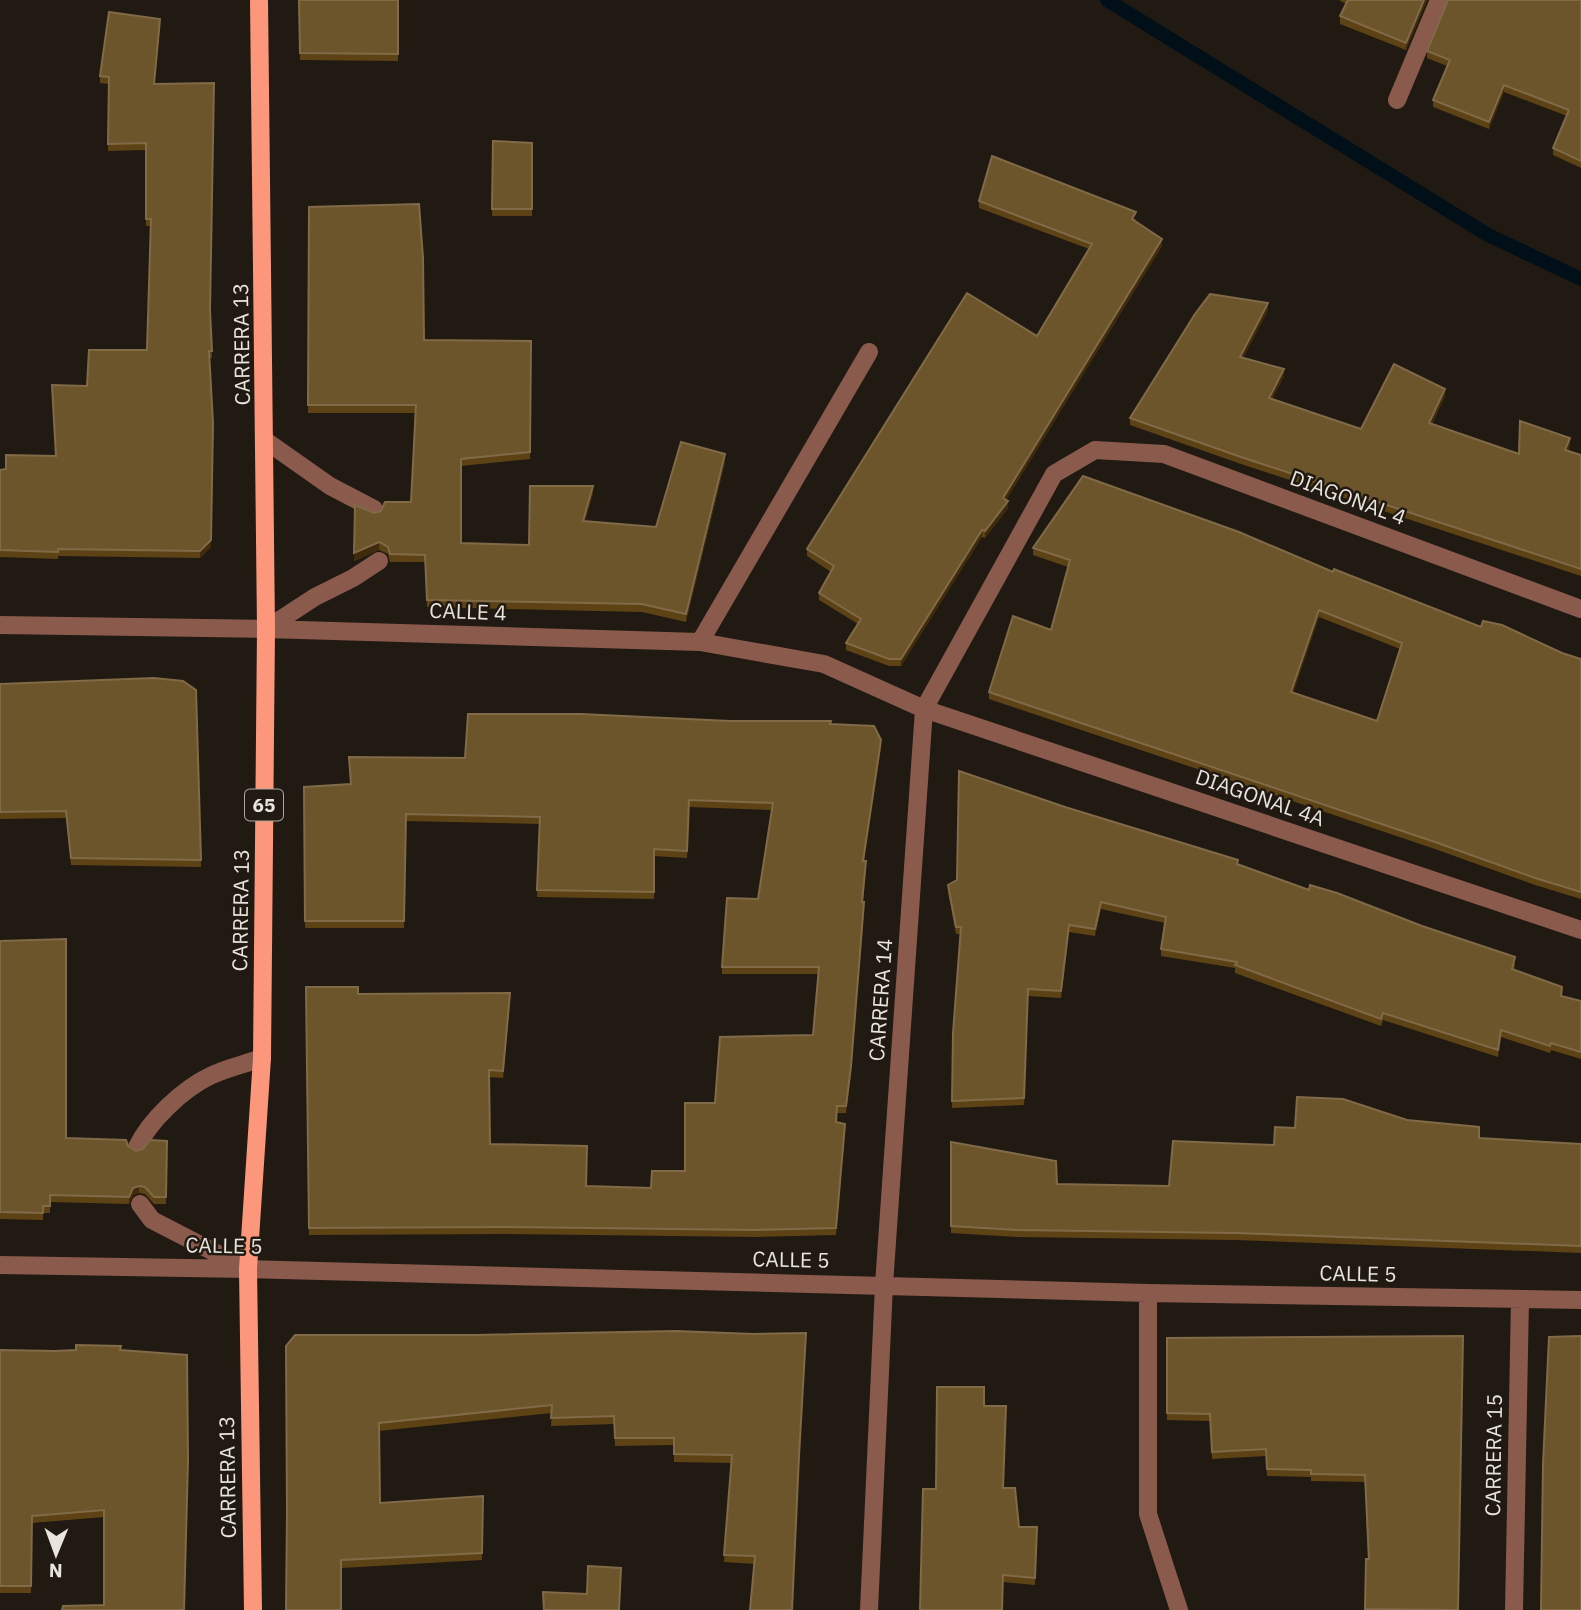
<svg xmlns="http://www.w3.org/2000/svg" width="1581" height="1610" font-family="'IBM Plex Sans',sans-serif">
<rect width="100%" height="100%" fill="#211a12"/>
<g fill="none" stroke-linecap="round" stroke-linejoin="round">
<!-- stream -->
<path stroke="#000f18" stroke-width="14" d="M1107,0L1488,235L1581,279"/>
<!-- minor -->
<path stroke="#8a5a4d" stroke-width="18" d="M1397,100L1439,0
M266,441L330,486L374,509
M0,625L266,629L700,642L824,664L924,709L1581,930
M266,629L315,597L353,578L379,561
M700,642L869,352
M137,1147C150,1120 183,1089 210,1076C226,1068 245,1064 262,1058
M140,1204L152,1220L245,1268
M0,1265L248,1269L1148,1293L1581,1300
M1148,1293V1514L1179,1610
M869,1610L884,1285L924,709L1054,474L1095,450L1164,454L1581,609
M1514,1610L1520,1300"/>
<!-- major -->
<path stroke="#fc977c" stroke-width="18" d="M253,1610L248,1269L262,1058L266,629L259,0"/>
</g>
<!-- wall -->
<path fill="#5d4215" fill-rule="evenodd" d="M299,0H398V61L300,60Z
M1339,0H1427L1406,50L1340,24V16L1346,4Z
M1581,0V168L1553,155V148L1567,116L1504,92L1489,129L1433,107V100L1447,66L1427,58V51Z
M160,26L154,84L210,312L212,358H209L211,547L200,558L58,556V559L0,557V470L6,469L56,456L87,386L147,350L151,226H146V150L108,151L109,84L100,83V76Z
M493,141L532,143V216H492Z
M979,201L1136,219L1135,221L1162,246L1006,500L1008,508L985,538L982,537L901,666H889L846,650V643L858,624L819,600V593L831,572L807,556V549L1037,336L1089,249L979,208Z
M309,207L424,340L531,341L530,459L461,466V543L529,545L593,494L585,521L656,527L725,462L686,622L642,612L427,607L425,562H390L388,554L379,550L354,561L411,502L415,413H308Z
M1268,310L1243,358L1284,376L1272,399L1361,429L1445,396L1432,424L1519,454L1570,445L1568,451L1581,455V576L1241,464L1130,425V418Z
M1033,548L1333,572L1481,627L1581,659V899L1535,885L1435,849L989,699V692L1051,630L1068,567L1033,555ZM1319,617L1400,649L1377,721L1293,693Z
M0,684L196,690L201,867L71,865L66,818L0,819Z
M730,721L830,724L881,747L864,861L866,868L863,902L864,909L851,1073L846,1113H837V1122L845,1131L836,1235L756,1237L506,1234L309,1235L306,987L358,994L510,1000L503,1078L489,1077L490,1144L586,1186L651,1188L685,1171L715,1103L813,1035L818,974H722V967L758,899L772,810L689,807L687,858L654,856V899L537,897L540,824L406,821L404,928H305L304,787L351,784L465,758Z
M1238,864L1515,964L1514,970L1562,996L1581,1001V1059L1551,1050L1550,1053L1501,1037L1498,1057L1383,1020L1381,1026L1235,973V968L1161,956V949L1165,923L1101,909L1095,936L1069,932L1061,998L1028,996L1024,1105L952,1108L953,1033L960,934H956L948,892V885Z
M0,941L66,1138L128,1146L136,1151L167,1141L166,1204H154L145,1194L139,1193L133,1195L129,1204L50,1202V1213H43V1220L0,1219Z
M1407,1120L1479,1138L1581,1144V1253L1236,1240L1017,1237L951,1233V1226L1057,1184L1169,1186L1274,1145L1295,1128Z
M295,1335L799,1463L755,1564L724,1562L731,1463L674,1462V1445L615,1446L614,1424L551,1426L552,1413L379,1431L380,1503L483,1496L482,1560L341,1568Z
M1463,1336L1458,1610H1365L1366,1559H1368L1365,1482L1311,1481V1477L1267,1476L1266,1456L1212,1459L1210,1421L1167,1420V1338Z
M121,1346L104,1605V1517L32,1523L31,1593H0V1350L55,1351Z
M984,1406L1004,1488L1019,1527H1037L1035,1585L1003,1582L936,1489Z"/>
<!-- shaded-wall -->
<path fill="#3f2b0b" d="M1424,0H1427L1406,50V43Z
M1504,85V92L1489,129V122Z
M1162,239V246L1003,505V498Z
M1268,303V310L1240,364V357Z
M1284,369V376L1269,405V398Z
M1445,389V396L1429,430V423Z
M213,430L211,547L200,558V551Z
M1570,438V445L1565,457V450Z
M725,454V462L686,622V614Z
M593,486V494L583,528V521Z
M1008,501V508L985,538V531Z
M982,530V537L901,666V659Z
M379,542V550L354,561V553Z
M1319,610V617L1291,699V692Z
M881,740V747L863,868V861Z
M864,902L851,1073L846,1113V1106Z
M1101,902V909L1095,936V929Z
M1069,925V932L1061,998V991Z
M1501,1030V1037L1498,1057V1050Z
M139,1186V1193L133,1195L129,1204V1197L133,1188Z"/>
<!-- building -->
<path fill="#6c542b" stroke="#806a47" stroke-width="2" fill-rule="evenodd" d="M299,0H398V54L300,53Z
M1348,0H1424L1406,43L1340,16Z
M1448,0H1581V161L1553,148L1569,110L1504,85L1489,122L1433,100L1450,60L1427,51Z
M109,12L160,19L154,84L214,83L210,310L212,351H209L213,423L211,540L200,551L58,549V552L0,550V470L6,469V455L56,456L52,385L87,386L89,350H147L151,219H146V143L108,144L109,77L100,76Z
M493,141L532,143V209H492Z
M992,156L1136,212L1132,219L1162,239L1003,498L1008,501L985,531L982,530L901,659H889L846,643L861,619L819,593L834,566L807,549L967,293L1037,336L1092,244L979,201Z
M419,204L423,258L424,340L531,341L530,452L461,459V543L529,545L530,486H593L583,521L656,527L681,442L725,454L686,614L642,604L427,600L425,555L390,554L388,547L379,542L354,553L355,505L374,513L381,511L385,502H411L416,405H308L309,207Z
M1210,294L1268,303L1240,357L1284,369L1269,398L1361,429L1394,364L1445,389L1429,423L1519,454L1520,421L1570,438L1565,450L1581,455V569L1241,457L1130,418L1195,314Z
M1083,476L1239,532L1333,572L1334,569L1481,627L1483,621L1502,625L1562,653L1581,659V892L1535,878L1435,842L989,692L1013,616L1051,630L1070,560L1033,548ZM1319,610L1402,643L1377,721L1291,692Z
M154,678L183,681L196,690L201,860L71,858L66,811L0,812V684Z
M468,714H581L730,721H831L830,724L874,726L881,740L863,861H866L862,902H864L851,1066L846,1106H837L836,1122L845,1124L836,1228L756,1230L506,1227L309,1228L306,987H358V994L510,993L503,1071L489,1070L490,1144L587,1146L586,1186L651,1188L652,1171H685V1103H715L720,1037L813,1035L819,967H722L727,898L758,899L773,803L689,800L687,851L654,849V892L537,890L540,817L406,814L404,921H305L304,787L351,784L349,757L465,758Z
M959,771L1065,807L1238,860L1237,864L1309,890L1310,885L1337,893L1422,926L1515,957L1512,969L1562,987L1561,996L1581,1001V1052L1551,1043L1550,1046L1501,1030L1498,1050L1383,1013L1381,1019L1235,965L1237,962L1161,949L1166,917L1101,902L1095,929L1069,925L1061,991L1028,989L1024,1098L952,1101L953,1033L961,927H956L948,885L957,880Z
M66,939V1138L126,1140L128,1146L136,1151L143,1149L150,1140L167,1141L166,1197H154L145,1187L139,1186L133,1188L129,1197L50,1195V1206H43V1213L0,1212V941Z
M1297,1097L1343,1099L1407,1120L1479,1127V1138L1581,1144V1246L1236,1233L1017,1230L951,1226V1142L1056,1161L1057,1184L1169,1186L1173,1141L1274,1145L1275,1127L1295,1128Z
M676,1331L753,1334L806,1333L799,1456L792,1610H750L755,1556L724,1555L732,1455L674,1454V1438H615L614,1416L551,1418L552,1405L379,1423L380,1503L483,1496L482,1553L341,1560V1610H286L287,1513L286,1346L295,1335H475Z
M1463,1336L1458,1610L1365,1609L1366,1559H1369L1365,1475L1311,1474V1470L1267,1469L1266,1449L1212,1452L1210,1414L1167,1413V1338Z
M1581,1336V1610H1541L1543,1464L1549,1337Z
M76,1345L121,1346L120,1350L187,1355L188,1460L184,1610H62L63,1606L104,1605V1510L32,1516L31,1586H0V1350L55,1351L76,1350Z
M937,1387H984V1406H1006L1003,1488H1015L1019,1527H1037L1035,1578L1003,1575L1002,1610H920L923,1489H936Z
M588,1566L621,1568L619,1610H544L543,1592L587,1594Z"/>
<g text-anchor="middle" stroke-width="5" stroke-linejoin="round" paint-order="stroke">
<!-- shield labels -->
<rect fill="#211a12" stroke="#aca7a1" stroke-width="2" x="245" y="789.5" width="38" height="31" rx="5"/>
<g font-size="19" font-weight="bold" fill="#e8e4de">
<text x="264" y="812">65</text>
</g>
<!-- street labels -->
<g font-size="21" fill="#e8e4de" stroke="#211a12">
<text transform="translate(242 344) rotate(-91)" y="7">CARRERA 13</text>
<text transform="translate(1348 498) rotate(20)" y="7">DIAGONAL 4</text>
<text transform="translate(468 612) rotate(2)" y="7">CALLE 4</text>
<text transform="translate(1260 798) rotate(19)" y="7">DIAGONAL 4A</text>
<text transform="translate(241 910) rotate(-89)" y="7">CARRERA 13</text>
<text transform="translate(881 1000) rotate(-86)" y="7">CARRERA 14</text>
<text transform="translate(224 1246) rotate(1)" y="7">CALLE 5</text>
<text transform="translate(791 1260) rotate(1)" y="7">CALLE 5</text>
<text transform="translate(1358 1274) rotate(1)" y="7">CALLE 5</text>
<text transform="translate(1494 1455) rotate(-89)" y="7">CARRERA 15</text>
<text transform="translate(228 1477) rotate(-91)" y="7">CARRERA 13</text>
</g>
</g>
<!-- north arrow -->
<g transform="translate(56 1554) rotate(181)" stroke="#211a12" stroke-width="5" paint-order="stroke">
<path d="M0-5L12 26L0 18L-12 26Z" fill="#e8e4de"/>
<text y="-10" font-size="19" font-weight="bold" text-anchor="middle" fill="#e8e4de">N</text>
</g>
</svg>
